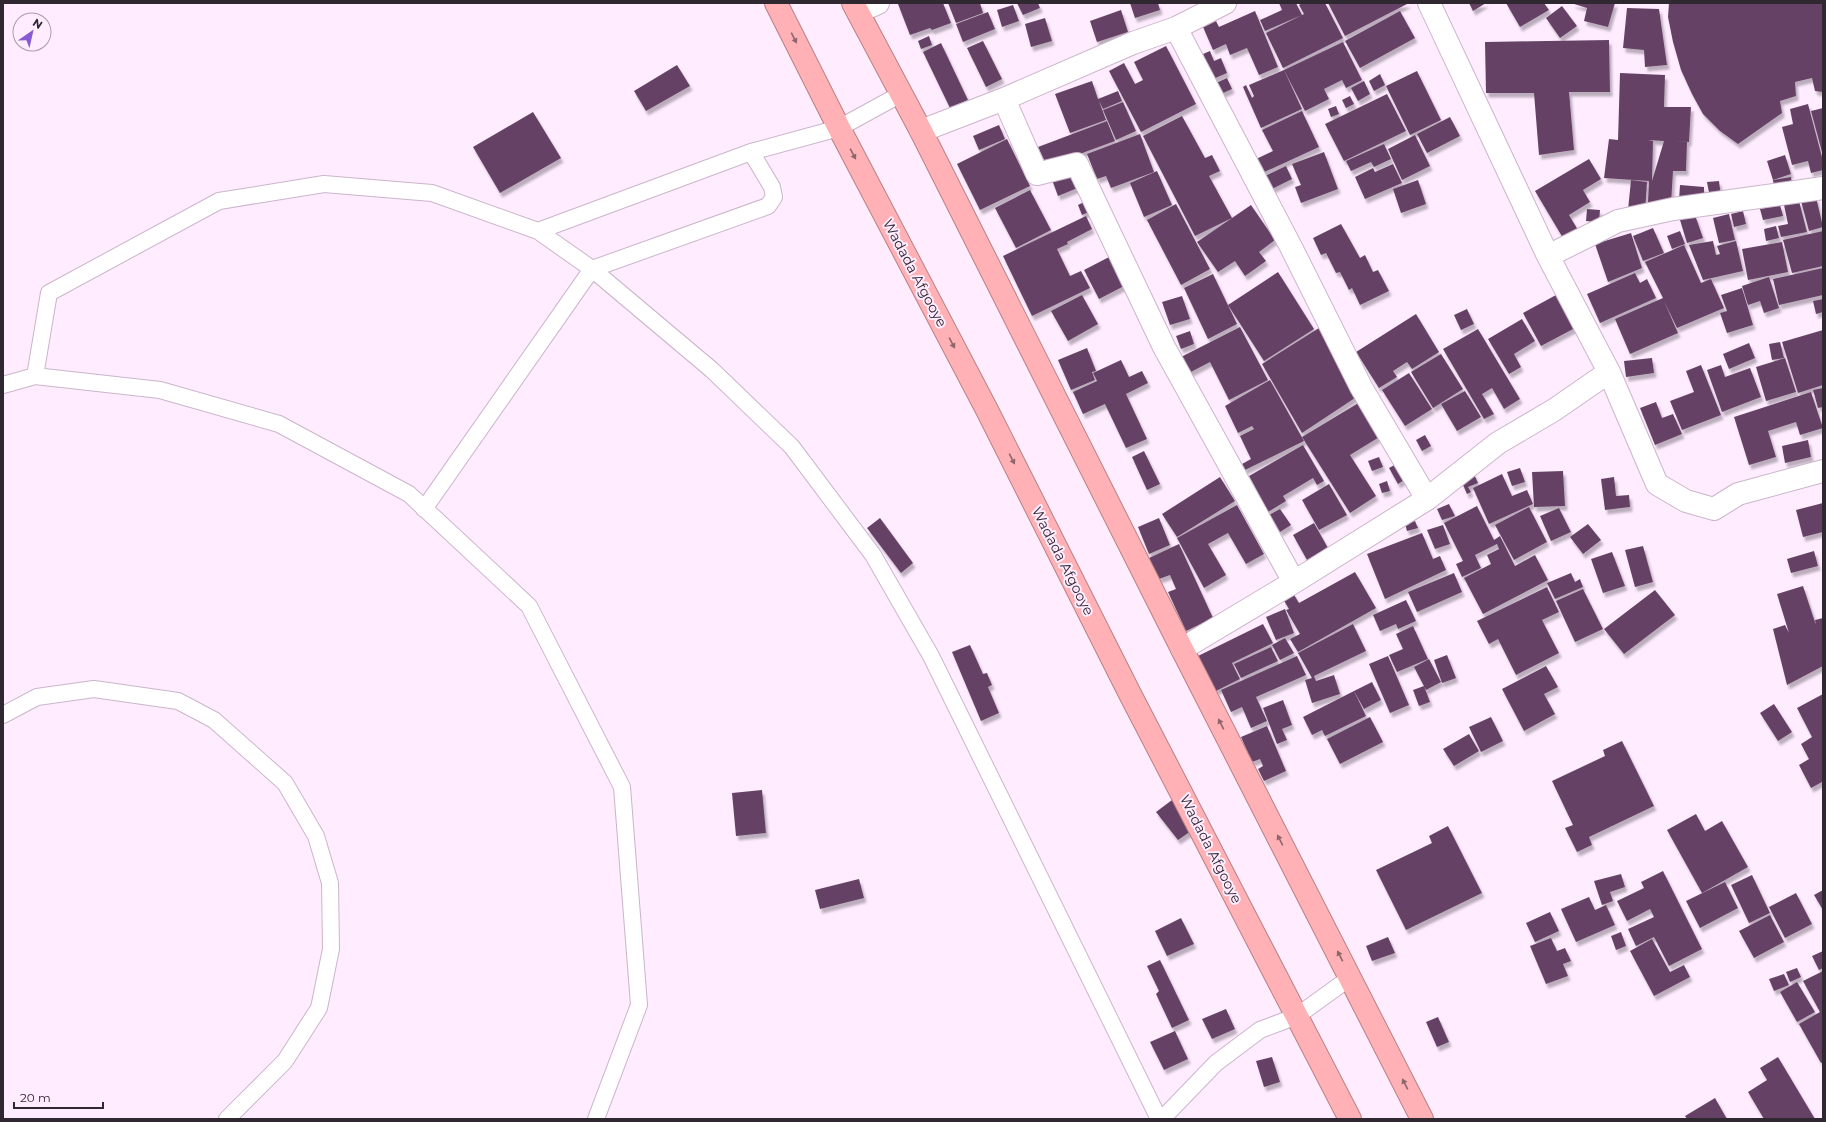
<svg xmlns="http://www.w3.org/2000/svg" width="1826" height="1122" font-family="Montserrat,sans-serif">
<defs>
<filter id="shadow"><feDropShadow dx="2.5" dy="4.5" stdDeviation="1" flood-color="#0004"/></filter>
</defs>
<rect width="100%" height="100%" fill="#ffecff"/>
<!-- building -->
<path fill="#654365" fill-rule="evenodd" filter="url(#shadow)" d="M901,3H943L951,23L932,30L930,28L910,35L898,4Z
M948,3H980L983,13L956,23Z
M1017,3H1038L1040,8L1023,15Z
M1130,3H1158L1160,10L1135,18Z
M1279,3H1296L1302,15L1265,31L1260,20L1282,10Z
M1302,3H1325L1343,38L1283,68L1266,33L1304,14L1299,5Z
M1328,3H1409L1345,36Z
M1469,3H1486L1473,11Z
M1506,3H1544L1549,10L1520,27Z
M1571,3H1615L1608,27L1584,21L1587,8Z
M1669,3H1823V92L1815,91L1812,78L1795,82L1796,96L1780,101L1782,113L1738,144L1720,131L1703,114L1692,94L1681,70L1673,42L1668,17Z
M1013,5L1019,21L1002,27L997,10Z
M1562,6L1577,26L1560,38L1546,18Z
M1627,8L1659,9L1667,65L1645,67L1644,50L1623,48Z
M1121,10L1128,32L1097,42L1090,21Z
M1255,11L1278,67L1259,75L1247,48L1230,55L1226,44L1213,50L1203,27L1216,21L1219,27Z
M1400,11L1415,38L1360,68L1345,41Z
M988,12L995,29L963,42L956,24Z
M1045,18L1052,41L1031,47L1025,24Z
M929,36L932,45L921,49L918,41Z
M1609,40L1610,92H1569L1574,150L1539,155L1534,93H1486L1485,42Z
M983,41L1002,79L986,87L967,48Z
M1343,42L1362,80L1346,88L1342,80L1324,89L1329,99L1305,111L1284,70Z
M941,43L968,100L950,108L923,52Z
M1166,46L1196,104L1141,132L1109,71L1124,63L1135,84L1143,80L1134,62Z
M1210,51L1214,61L1221,58L1227,73L1213,79L1203,54Z
M677,65L690,86L646,111L634,91Z
M1284,70L1302,109L1261,128L1243,87L1246,85L1252,98L1254,96L1249,85Z
M1417,71L1441,120L1410,135L1386,86Z
M1620,73L1665,75L1664,107H1691L1689,142L1675,141L1687,142L1686,171H1673L1671,204L1648,202L1649,181L1604,178L1609,139L1618,140ZM1648,140L1664,141L1652,181L1653,141Z
M1380,74L1385,85L1374,91L1369,81Z
M1227,78L1232,89L1221,94L1216,83Z
M1092,81L1098,99L1118,91L1122,101L1103,109L1099,101L1106,120L1070,133L1055,94Z
M1364,81L1370,94L1358,101L1351,88Z
M1387,94L1406,131L1344,161L1325,124Z
M1350,96L1354,104L1346,108L1342,100Z
M1123,102L1136,131L1116,140L1103,110Z
M1808,104L1823,161V170L1811,173L1808,161L1792,165L1782,127L1793,124L1790,109Z
M1336,106L1339,114L1331,117L1328,109Z
M1823,108V156L1811,111Z
M1302,111L1319,147L1260,174L1254,160L1273,151L1262,130Z
M533,112L561,158L500,193L473,147Z
M1182,116L1205,158L1212,155L1220,171L1209,176L1232,218L1195,236L1143,136Z
M1450,117L1460,136L1427,153L1417,134Z
M1107,121L1115,141L1047,166L1038,147Z
M999,125L1005,139L979,150L973,136Z
M1140,134L1154,172L1111,188L1106,176L1097,179L1087,154Z
M1415,135L1430,166L1402,180L1388,149Z
M1007,139L1030,186L980,210L957,164Z
M1384,144L1391,159L1374,167L1371,162L1351,171L1346,161Z
M1324,152L1338,189L1301,203L1295,187L1301,185L1292,164Z
M1785,155L1791,174L1773,180L1767,161Z
M1589,159L1601,179L1583,190L1590,202L1569,215L1578,230L1563,238L1535,191Z
M1393,164L1402,183L1365,199L1355,177L1373,168L1375,172Z
M1286,166L1292,179L1270,190L1263,177Z
M1073,169L1080,187L1058,196L1051,177Z
M1157,171L1172,205L1144,217L1130,183Z
M1791,177L1793,190L1775,192L1773,180Z
M1418,180L1426,204L1401,213L1393,189Z
M1631,180L1647,182L1645,212L1628,210Z
M1719,181L1721,197L1710,198L1707,182Z
M1680,185L1704,187V202L1679,200Z
M1030,190L1051,230L1016,248L995,208Z
M1816,197L1823,227L1809,231L1801,201Z
M1088,200L1093,210L1082,215L1078,205Z
M1799,201L1807,232L1781,237L1778,226L1788,224L1784,205Z
M1176,204L1210,269L1181,285L1147,220Z
M1251,205L1275,240L1259,252L1266,261L1245,276L1235,261L1218,272L1197,242Z
M1780,205L1783,216L1763,220L1760,209Z
M1587,209L1600,210L1599,222L1586,221Z
M1743,211L1746,224L1734,227L1731,214Z
M1729,214L1735,240L1719,243L1713,218Z
M1695,215L1703,238L1687,243L1680,220Z
M1086,216L1092,229L1067,242L1068,244L1057,249L1070,276L1081,271L1090,288L1032,316L1003,256Z
M1341,224L1360,258L1365,255L1373,272L1378,270L1389,291L1360,305L1352,288L1349,290L1340,272L1336,273L1326,253L1321,255L1313,238Z
M1776,226L1779,238L1766,241L1764,229Z
M1653,228L1664,253L1643,261L1633,236Z
M1680,231L1685,244L1672,249L1667,236Z
M1823,231V266L1792,273L1783,240Z
M1631,233L1642,268L1608,282L1595,244Z
M1713,241L1716,255L1720,254L1717,246L1736,241L1743,271L1703,280L1689,245Z
M1782,242L1788,272L1748,280L1742,249Z
M1684,245L1701,283L1711,279L1724,308L1677,328L1664,301L1678,333L1630,354L1615,319L1663,298L1645,262Z
M1111,256L1126,285L1099,299L1084,270Z
M1823,268V295L1779,305L1773,279Z
M1278,272L1314,329L1264,361L1228,305Z
M1635,273L1640,283L1647,279L1656,298L1600,323L1587,294Z
M1213,274L1237,324L1208,339L1184,288Z
M1769,277L1779,308L1764,313L1760,301L1748,305L1742,286Z
M1742,288L1753,325L1727,333L1720,313L1727,311L1721,295Z
M1082,295L1098,324L1068,341L1051,311Z
M1556,295L1575,328L1541,346L1523,313Z
M1182,296L1190,319L1170,325L1162,302Z
M1823,299V312L1816,314L1813,301Z
M1467,309L1474,324L1461,330L1454,315Z
M1416,314L1439,352L1412,369L1407,362L1393,371L1397,377L1379,388L1356,352Z
M1522,319L1535,341L1514,354L1521,367L1509,374L1488,339Z
M1240,327L1268,380L1229,400L1210,362L1189,373L1181,357Z
M1319,328L1361,394L1302,433L1262,364Z
M1478,329L1520,399L1504,409L1492,388L1482,394L1494,414L1484,419L1443,349Z
M1823,330V385L1798,393L1782,342Z
M1190,331L1194,344L1181,349L1176,336Z
M1780,342L1784,358L1772,360L1769,344Z
M1749,343L1755,358L1729,369L1723,354Z
M1087,348L1096,371L1092,372L1095,380L1071,390L1058,360Z
M1441,354L1463,389L1433,408L1411,372Z
M1652,358L1654,373L1626,377L1624,361Z
M1785,358L1796,392L1766,401L1756,367Z
M1121,360L1129,377L1142,371L1148,383L1126,394L1147,439L1126,448L1105,404L1083,414L1073,392L1097,381L1093,373Z
M1701,365L1721,415L1682,430L1670,401L1694,392L1686,371Z
M1721,365L1725,377L1750,368L1761,397L1722,412L1707,370Z
M1409,373L1432,409L1405,426L1382,390Z
M1270,380L1304,441L1245,470L1242,464L1251,459L1240,436L1254,429L1252,426L1238,433L1225,406Z
M1823,388V407L1818,408L1813,390Z
M1465,391L1481,417L1457,431L1441,404Z
M1811,392L1823,428L1800,435L1796,422L1768,431L1776,457L1749,465L1734,417Z
M1360,402L1381,436L1350,455L1376,496L1350,513L1302,437Z
M1656,402L1662,418L1673,414L1682,434L1655,445L1640,408Z
M1425,435L1431,446L1422,451L1416,440Z
M1808,440L1811,457L1785,463L1782,446Z
M1303,445L1324,481L1317,485L1313,478L1283,496L1286,501L1268,512L1249,476Z
M1144,451L1160,484L1147,490L1132,457Z
M1379,457L1383,467L1372,471L1368,461Z
M1398,463L1407,478L1398,484L1389,468Z
M1520,468L1525,482L1512,486L1507,472Z
M1563,471L1565,506L1534,507L1532,472Z
M1473,472L1478,483L1468,487L1471,492L1467,494L1460,478Z
M1502,474L1512,496L1527,490L1533,504L1489,524L1473,488Z
M1220,477L1235,501L1177,537L1162,514Z
M1614,477L1616,496L1629,495L1630,507L1605,510L1601,479Z
M1387,481L1390,491L1382,493L1379,484Z
M1329,484L1347,515L1319,530L1302,500Z
M1823,503V532L1803,537L1796,510Z
M1449,504L1455,516L1442,520L1437,509Z
M1237,505L1264,554L1246,564L1228,533L1208,544L1226,575L1204,588L1177,538Z
M1477,506L1494,540L1500,536L1515,566L1535,555L1548,580L1483,614L1464,578L1491,564L1487,555L1499,549L1497,544L1475,555L1481,568L1462,577L1456,564L1463,561L1444,523Z
M1529,507L1547,542L1514,560L1495,525Z
M1559,508L1571,532L1551,541L1540,516Z
M1280,509L1291,525L1280,532L1269,515Z
M880,518L913,563L901,573L867,528Z
M1159,518L1170,545L1149,554L1138,527Z
M1415,521L1418,528L1407,531L1405,524Z
M1314,523L1328,548L1307,560L1293,535Z
M1588,524L1601,540L1583,554L1570,537Z
M1443,525L1450,544L1435,549L1427,530Z
M1422,533L1433,559L1440,556L1446,570L1385,599L1367,554Z
M1179,544L1213,618L1186,631L1168,592L1176,589L1170,575L1159,579L1149,558Z
M1643,546L1653,582L1635,587L1625,550Z
M1814,551L1818,566L1791,573L1787,559Z
M1612,552L1625,586L1603,593L1591,559Z
M1355,572L1376,608L1298,652L1290,639L1300,634L1286,610L1289,609L1283,599L1293,593L1299,603Z
M1454,573L1462,592L1417,612L1408,592Z
M1571,573L1575,582L1580,579L1583,587L1555,599L1547,583Z
M1803,586L1816,625L1815,620L1823,618V666L1787,685L1773,629L1785,625L1789,633L1777,594Z
M1547,587L1559,612L1542,620L1559,653L1516,675L1498,639L1489,644L1477,621Z
M1583,589L1603,629L1575,642L1556,601Z
M1655,590L1675,615L1624,654L1604,629Z
M1406,600L1416,621L1398,629L1396,624L1380,631L1373,615Z
M1285,609L1294,633L1276,640L1266,617Z
M1263,624L1273,643L1232,663L1240,679L1216,691L1198,656Z
M1353,624L1366,651L1314,676L1316,681L1334,675L1340,694L1312,703L1305,680L1312,678L1298,653Z
M1413,626L1428,659L1397,672L1389,655L1403,649L1396,634Z
M1285,638L1294,653L1280,660L1272,645Z
M970,645L983,674L987,673L992,685L988,687L999,713L981,721L952,652Z
M1271,647L1278,661L1241,678L1234,664Z
M1447,655L1456,678L1442,683L1434,660Z
M1297,656L1306,675L1256,697L1267,721L1251,728L1242,707L1231,712L1221,690Z
M1388,656L1409,705L1390,713L1369,664Z
M1429,659L1441,682L1426,690L1414,667Z
M1546,666L1558,687L1544,694L1555,714L1524,731L1502,689Z
M1372,682L1381,700L1364,709L1354,691Z
M1424,686L1430,702L1419,706L1413,690Z
M1354,691L1366,716L1325,736L1322,730L1312,735L1303,717Z
M1823,694V785L1822,782L1811,788L1799,765L1809,759L1801,744L1812,737L1797,708Z
M1283,700L1292,725L1282,729L1287,740L1277,744L1263,708Z
M1774,704L1792,732L1778,741L1760,713Z
M1370,717L1383,742L1340,764L1327,739Z
M1491,717L1503,741L1481,752L1469,727Z
M1267,726L1286,771L1264,781L1258,769L1263,766L1260,759L1252,762L1241,737Z
M1469,734L1479,751L1454,766L1443,749Z
M1622,741L1654,806L1589,837L1592,845L1577,852L1565,828L1573,825L1552,781L1605,756L1603,750Z
M762,790L766,833L736,836L732,793Z
M1172,800L1194,829L1178,840L1156,812Z
M1696,814L1705,831L1722,821L1748,867L1702,893L1667,830Z
M1448,826L1482,893L1406,930L1376,870L1432,843L1429,836Z
M1663,871L1702,949L1669,966L1654,937L1636,946L1628,929L1654,917L1650,909L1627,921L1617,901L1644,888L1641,882Z
M1621,874L1625,887L1610,892L1613,901L1602,905L1594,881Z
M1752,875L1770,913L1749,923L1731,885Z
M859,879L864,898L820,909L815,890Z
M1725,882L1738,908L1700,928L1686,901Z
M1823,890V910L1814,895Z
M1796,893L1812,924L1785,938L1769,907Z
M1589,897L1595,910L1606,905L1615,925L1576,942L1561,909Z
M1550,912L1559,931L1535,942L1526,923Z
M1770,915L1784,942L1754,958L1739,931Z
M1181,918L1194,944L1167,956L1155,931Z
M1621,932L1626,946L1616,950L1611,936Z
M1388,937L1395,953L1372,961L1366,946Z
M1551,938L1557,951L1565,948L1571,961L1563,964L1568,976L1546,984L1530,946Z
M1652,939L1670,972L1684,965L1690,977L1654,996L1630,951Z
M1823,951V968L1819,970L1812,956Z
M1160,960L1189,1020L1172,1028L1156,994L1159,991L1147,966Z
M1797,968L1801,977L1790,982L1786,972Z
M1823,971V1062L1821,1063L1799,1024L1820,1012L1803,981Z
M1784,974L1789,985L1774,991L1769,979Z
M1797,982L1815,1012L1797,1022L1780,992Z
M1226,1009L1235,1029L1212,1039L1202,1019Z
M1438,1017L1449,1042L1437,1047L1426,1022Z
M1175,1031L1188,1059L1164,1070L1150,1042Z
M1272,1057L1280,1082L1264,1087L1256,1061Z
M1778,1057L1815,1119H1764L1748,1092L1767,1080L1760,1068Z
M1715,1098L1727,1119H1687L1685,1116Z"/>
<g fill="none" stroke-linecap="round" stroke-linejoin="round">
<defs>
<path id="lane" d="M538,231L751,152L839,128L901,94
M35,376L49,293L219,201L324,184L432,193L538,231L592,269L712,370L792,447L873,555L931,656L1159,1119
M3,385L35,376L160,390L279,424L409,494L529,606L622,787L639,1005L596,1119
M424,509L592,269L768,206L774,197L772,187L751,152
M3,715L37,697L94,689L178,701L214,720L285,783L316,836L330,883L331,949L319,1008L285,1061L227,1119
M1162,1119L1216,1063L1260,1030L1297,1016L1351,977"/>
<path id="street" d="M858,12L878,3
M1176,28L1291,247L1361,387L1427,499
M1004,99L1037,174L1077,164L1164,347L1294,582
M921,131L1004,99L1133,43L1176,28L1225,3
M1548,256L1618,221L1673,209L1823,188
M1609,372L1657,484L1686,501L1714,509L1738,494L1823,471
M1182,649L1294,582L1427,499L1498,443L1554,410L1609,372L1548,256L1429,3"/>
<path id="highway" d="M776,3L839,128L987,410L1130,694L1350,1119
M853,3L921,131L1182,649L1422,1119"/>
</defs>
<!-- lane casing -->
<use href="#lane" stroke="#cbb5cb" stroke-width="18"/>
<!-- street casing -->
<use href="#street" stroke="#cbb5cb" stroke-width="24"/>
<!-- highway casing -->
<use href="#highway" stroke="#b78186" stroke-width="24"/>
<!-- lane -->
<use href="#lane" stroke="#fff" stroke-width="16"/>
<!-- street -->
<use href="#street" stroke="#fff" stroke-width="22"/>
<!-- highway -->
<use href="#highway" stroke="#ffb1b5" stroke-width="22"/>
</g>
<!-- one-way arrows -->
<defs><path id="oneway-solid" d="M-6-.8H1V-3.2L6.5 0L1 3.2V.8H-6Z"/></defs>
<g fill="#8d666c">
<use href="#oneway-solid" transform="translate(794 38) rotate(63)"/>
<use href="#oneway-solid" transform="translate(853 154) rotate(62)"/>
<use href="#oneway-solid" transform="translate(952 343) rotate(62)"/>
<use href="#oneway-solid" transform="translate(1012 459) rotate(63)"/>
<use href="#oneway-solid" transform="translate(1221 724) rotate(-117)"/>
<use href="#oneway-solid" transform="translate(1280 840) rotate(-117)"/>
<use href="#oneway-solid" transform="translate(1340 956) rotate(-117)"/>
<use href="#oneway-solid" transform="translate(1405 1084) rotate(-117)"/>
</g>
<g text-anchor="middle" stroke-width="4" stroke-linejoin="round" paint-order="stroke">
<!-- street labels -->
<g font-size="14" fill="#302830" stroke="#ffecff">
<text transform="translate(915 273) rotate(62)" y="5">Wadada Afgooye</text>
<text transform="translate(1063 561) rotate(63)" y="5">Wadada Afgooye</text>
<text transform="translate(1211 849) rotate(63)" y="5">Wadada Afgooye</text>
</g>
</g>
<!-- border -->
<rect width="1826" height="1122" fill="none" stroke="#302830" stroke-width="8"/>
<!-- north arrow -->
<g transform="translate(32 32) rotate(34)"><circle r="19" fill="#ffecff" stroke="#ac9eac"/>
<path d="M0-3L7 15L0 10L-7 15Z" fill="#895ad3"/>
<text y="-6" font-size="11" font-weight="bold" text-anchor="middle" fill="#302830">N</text>
</g>
<!-- scale -->
<path d="M14 1102v6h89v-6" fill="none" stroke="#302830" stroke-width="2"/>
<text x="20" y="1102" font-size="12" fill="#302830" stroke="#ffecff" stroke-width="3" paint-order="stroke">20 m</text>
</svg>
